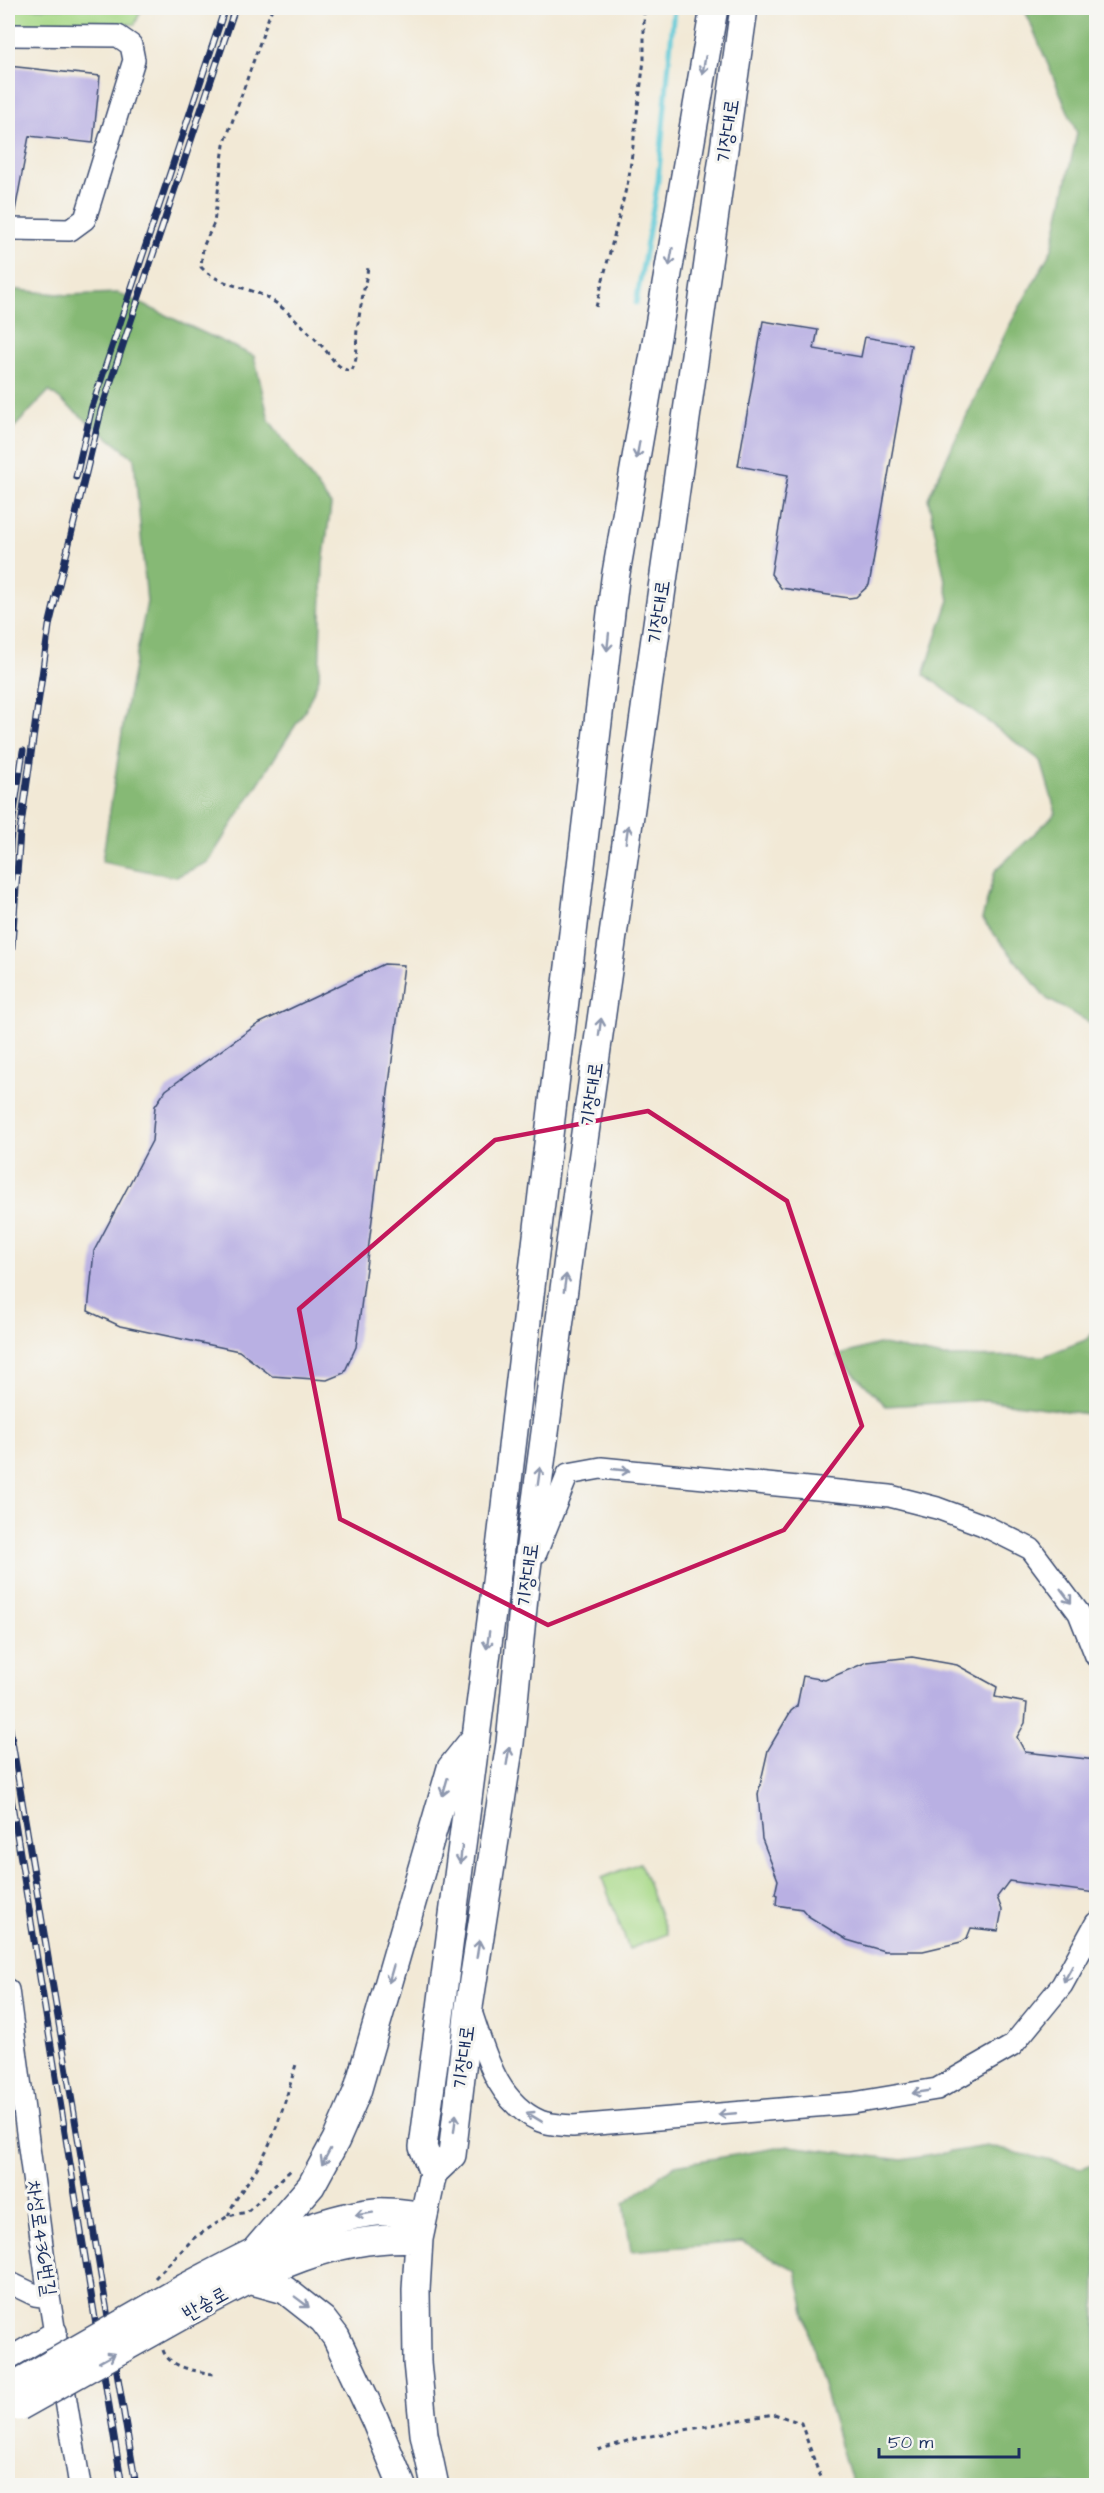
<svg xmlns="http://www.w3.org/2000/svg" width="1104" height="2493" font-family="'Architects Daughter','Poor Story',sans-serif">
<rect width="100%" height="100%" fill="#f6f6f2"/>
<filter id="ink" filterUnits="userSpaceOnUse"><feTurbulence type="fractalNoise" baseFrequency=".0167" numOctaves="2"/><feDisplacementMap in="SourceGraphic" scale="12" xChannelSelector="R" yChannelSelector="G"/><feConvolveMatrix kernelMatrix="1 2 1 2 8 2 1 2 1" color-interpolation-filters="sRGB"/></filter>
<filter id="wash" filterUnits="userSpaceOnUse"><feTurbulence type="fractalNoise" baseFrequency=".008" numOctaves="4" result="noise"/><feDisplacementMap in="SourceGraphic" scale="24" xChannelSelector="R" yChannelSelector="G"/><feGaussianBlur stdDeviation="1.35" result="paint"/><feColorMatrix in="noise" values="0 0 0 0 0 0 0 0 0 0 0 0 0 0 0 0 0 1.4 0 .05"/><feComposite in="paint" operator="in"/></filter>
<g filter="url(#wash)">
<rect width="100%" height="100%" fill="#f2e9d6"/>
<!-- green -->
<path fill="#a8d988" stroke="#628473" stroke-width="1.5" d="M8,8H142L135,24L8,26Z
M640,1863L667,1934L629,1949L602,1878Z"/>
<!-- forest -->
<path fill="#86b974" stroke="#507469" stroke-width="1.5" d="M1024,8H1096V1026L1047,999L982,919L995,871L1056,813L1041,761L924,674L949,600L928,498L1007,330L1052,249L1077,133Z
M8,289L68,295L118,293L254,356L269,420L331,505L323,564L319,678L306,709L208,862L176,877L102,862L126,707L147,602L134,458L49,391L8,434Z
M1096,1328V1429L1087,1414L986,1400L886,1406L837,1356L878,1344L944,1357L1044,1356L1088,1339Z
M789,2146L902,2160L987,2146L1081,2168L1096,2163V2485H852L815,2358L796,2270L742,2242L631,2251L624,2203L675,2165Z"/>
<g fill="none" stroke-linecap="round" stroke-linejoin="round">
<!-- stream -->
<path stroke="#5ec9d7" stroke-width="5" d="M636,303L658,181L674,8"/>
</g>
<g id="blocks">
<!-- building -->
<path fill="#b9b0e3" d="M8,66L100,76L93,143L29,136L15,211L8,210Z
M763,321L818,330L814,349L861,357L865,337L911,345L869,585L856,597L849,598L781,588L771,574L788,475L738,466Z
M384,964L404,965L356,1347L344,1373L327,1380L272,1376L239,1351L120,1326L88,1311L94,1251L152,1141L155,1106L166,1090L258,1024Z
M912,1657L957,1665L997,1687L995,1697L1027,1703L1025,1723L1017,1737L1025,1752L1096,1760L1095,1893L1009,1881L997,1897L1002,1910L998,1931L971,1928L967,1938L961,1942L923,1951H884L847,1940L808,1916L802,1909L776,1905L777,1895L775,1894L778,1880L762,1839L758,1794L768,1750L791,1711L797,1706L803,1676L825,1680L867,1662Z"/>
</g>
</g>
<g filter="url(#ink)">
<use href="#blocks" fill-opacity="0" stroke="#3b4b70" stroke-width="1.5"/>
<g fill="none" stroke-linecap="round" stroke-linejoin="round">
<defs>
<path id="minor" d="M8,35L118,36L131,45L134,60L85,219L70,230L8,229
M536,1553L568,1474L601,1468L890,1496L937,1508L983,1525L1031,1549L1079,1613L1096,1656
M8,1990L49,2297L80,2486
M470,2009C485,2051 495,2101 540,2121C549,2125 563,2125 573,2126L853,2103L937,2089L1012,2046L1062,1985L1096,1923
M8,2282L35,2295L49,2297
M8,2359L56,2331"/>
<path id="major" d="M433,2173L423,2147L496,1582L615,579L714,8
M253,2253L311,2186L336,2140L357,2092L451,1768L475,1738
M249,2280L285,2290L323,2320L336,2337L375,2420L402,2486
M186,2287C245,2256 309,2219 376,2212C391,2211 408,2214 423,2215
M192,2310C265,2271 334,2234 419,2239
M435,2486L424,2434L417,2362L416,2290L419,2239L433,2173L452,2155L469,2007L510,1743L526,1576L579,1176L744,8"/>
</defs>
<!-- minor casing -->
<use href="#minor" stroke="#3b4b70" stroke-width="24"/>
<!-- major casing -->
<use href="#major" stroke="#3b4b70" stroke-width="30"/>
<!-- path -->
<path stroke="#3b4b70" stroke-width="3" stroke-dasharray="4.5 4.5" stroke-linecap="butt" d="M272,8L224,145L214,223L203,247L201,267C219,287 253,286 276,303C292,315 307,330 321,345C333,358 333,365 351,372C360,354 355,348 357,330C360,309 364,289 368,268
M596,307L629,177L644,60V8
M228,2216C236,2194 253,2178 263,2157C279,2127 287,2094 297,2061
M155,2278L194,2238L228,2216L247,2212L293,2168
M163,2350C169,2369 200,2371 217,2375
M598,2450L634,2439L774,2414L801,2423L818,2471L826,2486"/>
<!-- minor -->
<use href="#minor" stroke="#fff" stroke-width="21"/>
<!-- major -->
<use href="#major" stroke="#fff" stroke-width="27"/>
<defs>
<path id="rail" d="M76,477L92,407L225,8
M8,882L11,833L23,751
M8,1000L20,832L49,626L101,411L235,8
M8,1717L136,2486
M8,1779L122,2486"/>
</defs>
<!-- rail casing -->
<use href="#rail" stroke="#1b2f5e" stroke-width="7"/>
<!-- rail -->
<use href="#rail" stroke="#f6f6f2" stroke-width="4.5" stroke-dasharray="14" stroke-linecap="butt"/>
<defs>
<path id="major-bridge" d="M18,2383L186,2287
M19,2407L192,2310"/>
</defs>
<!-- major-bridge casing -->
<use href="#major-bridge" stroke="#3b4b70" stroke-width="30" stroke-linecap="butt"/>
<!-- major-bridge -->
<use href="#major-bridge" stroke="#fff" stroke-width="27"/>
</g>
<!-- one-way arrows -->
<defs><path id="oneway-shaft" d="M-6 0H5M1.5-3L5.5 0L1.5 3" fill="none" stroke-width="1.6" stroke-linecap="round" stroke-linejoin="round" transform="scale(1.5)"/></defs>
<g stroke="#8d97ae">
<use href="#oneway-shaft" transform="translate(704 65) rotate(100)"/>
<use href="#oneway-shaft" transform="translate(671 257) rotate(100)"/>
<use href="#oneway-shaft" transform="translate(638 450) rotate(100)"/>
<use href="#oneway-shaft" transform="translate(608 642) rotate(96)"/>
<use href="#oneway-shaft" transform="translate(627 834) rotate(-82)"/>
<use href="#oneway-shaft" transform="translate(600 1027) rotate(-82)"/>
<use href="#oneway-shaft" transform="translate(565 1283) rotate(-82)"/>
<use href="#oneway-shaft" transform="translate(621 1470) rotate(6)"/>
<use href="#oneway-shaft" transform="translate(539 1476) rotate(-82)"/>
<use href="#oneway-shaft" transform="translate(1066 1596) rotate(53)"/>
<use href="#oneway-shaft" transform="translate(488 1640) rotate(98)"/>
<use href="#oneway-shaft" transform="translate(508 1756) rotate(-81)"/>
<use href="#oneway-shaft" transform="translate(445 1787) rotate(106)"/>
<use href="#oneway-shaft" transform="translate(461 1855) rotate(97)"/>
<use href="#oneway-shaft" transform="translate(478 1949) rotate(-81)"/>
<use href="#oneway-shaft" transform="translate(391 1974) rotate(106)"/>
<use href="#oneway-shaft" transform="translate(1068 1974) rotate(119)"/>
<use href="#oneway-shaft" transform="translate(921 2092) rotate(171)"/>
<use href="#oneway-shaft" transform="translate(727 2114) rotate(175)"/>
<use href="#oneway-shaft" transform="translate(534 2117) rotate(-149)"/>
<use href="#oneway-shaft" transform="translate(455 2123) rotate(-83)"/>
<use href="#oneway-shaft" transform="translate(326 2157) rotate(118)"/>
<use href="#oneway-shaft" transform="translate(364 2214) rotate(171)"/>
<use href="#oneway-shaft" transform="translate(302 2302) rotate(37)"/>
<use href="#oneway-shaft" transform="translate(107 2358) rotate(-29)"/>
</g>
</g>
<!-- marked area -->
<path fill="none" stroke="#c2185b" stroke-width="4.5" stroke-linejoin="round" d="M648,1111L787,1201L862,1426L784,1530L548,1625L340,1519L299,1309L495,1140Z"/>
<g text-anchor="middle" stroke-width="6" stroke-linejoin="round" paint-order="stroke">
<!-- street labels -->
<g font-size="20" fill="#1b2f5e" stroke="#f6f6f2">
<text transform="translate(727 131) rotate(-82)" y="7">기장대로</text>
<text transform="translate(658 612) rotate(-82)" y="7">기장대로</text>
<text transform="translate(591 1094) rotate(-82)" y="7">기장대로</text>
<text transform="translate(527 1575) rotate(-83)" y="7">기장대로</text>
<text transform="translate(463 2057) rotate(-83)" y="7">기장대로</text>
<text transform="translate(42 2238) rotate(82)" y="7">차성로436번길</text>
<text transform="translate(205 2303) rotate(-29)" y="7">반송로</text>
</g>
</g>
<!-- margin -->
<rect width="1104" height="2493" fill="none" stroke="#f6f6f2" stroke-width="30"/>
<!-- scale -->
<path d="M879 2448v9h140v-9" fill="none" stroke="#1b2f5e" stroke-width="3"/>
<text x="888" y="2448" font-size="18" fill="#1b2f5e" stroke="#f6f6f2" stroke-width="4.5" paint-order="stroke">50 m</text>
</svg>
